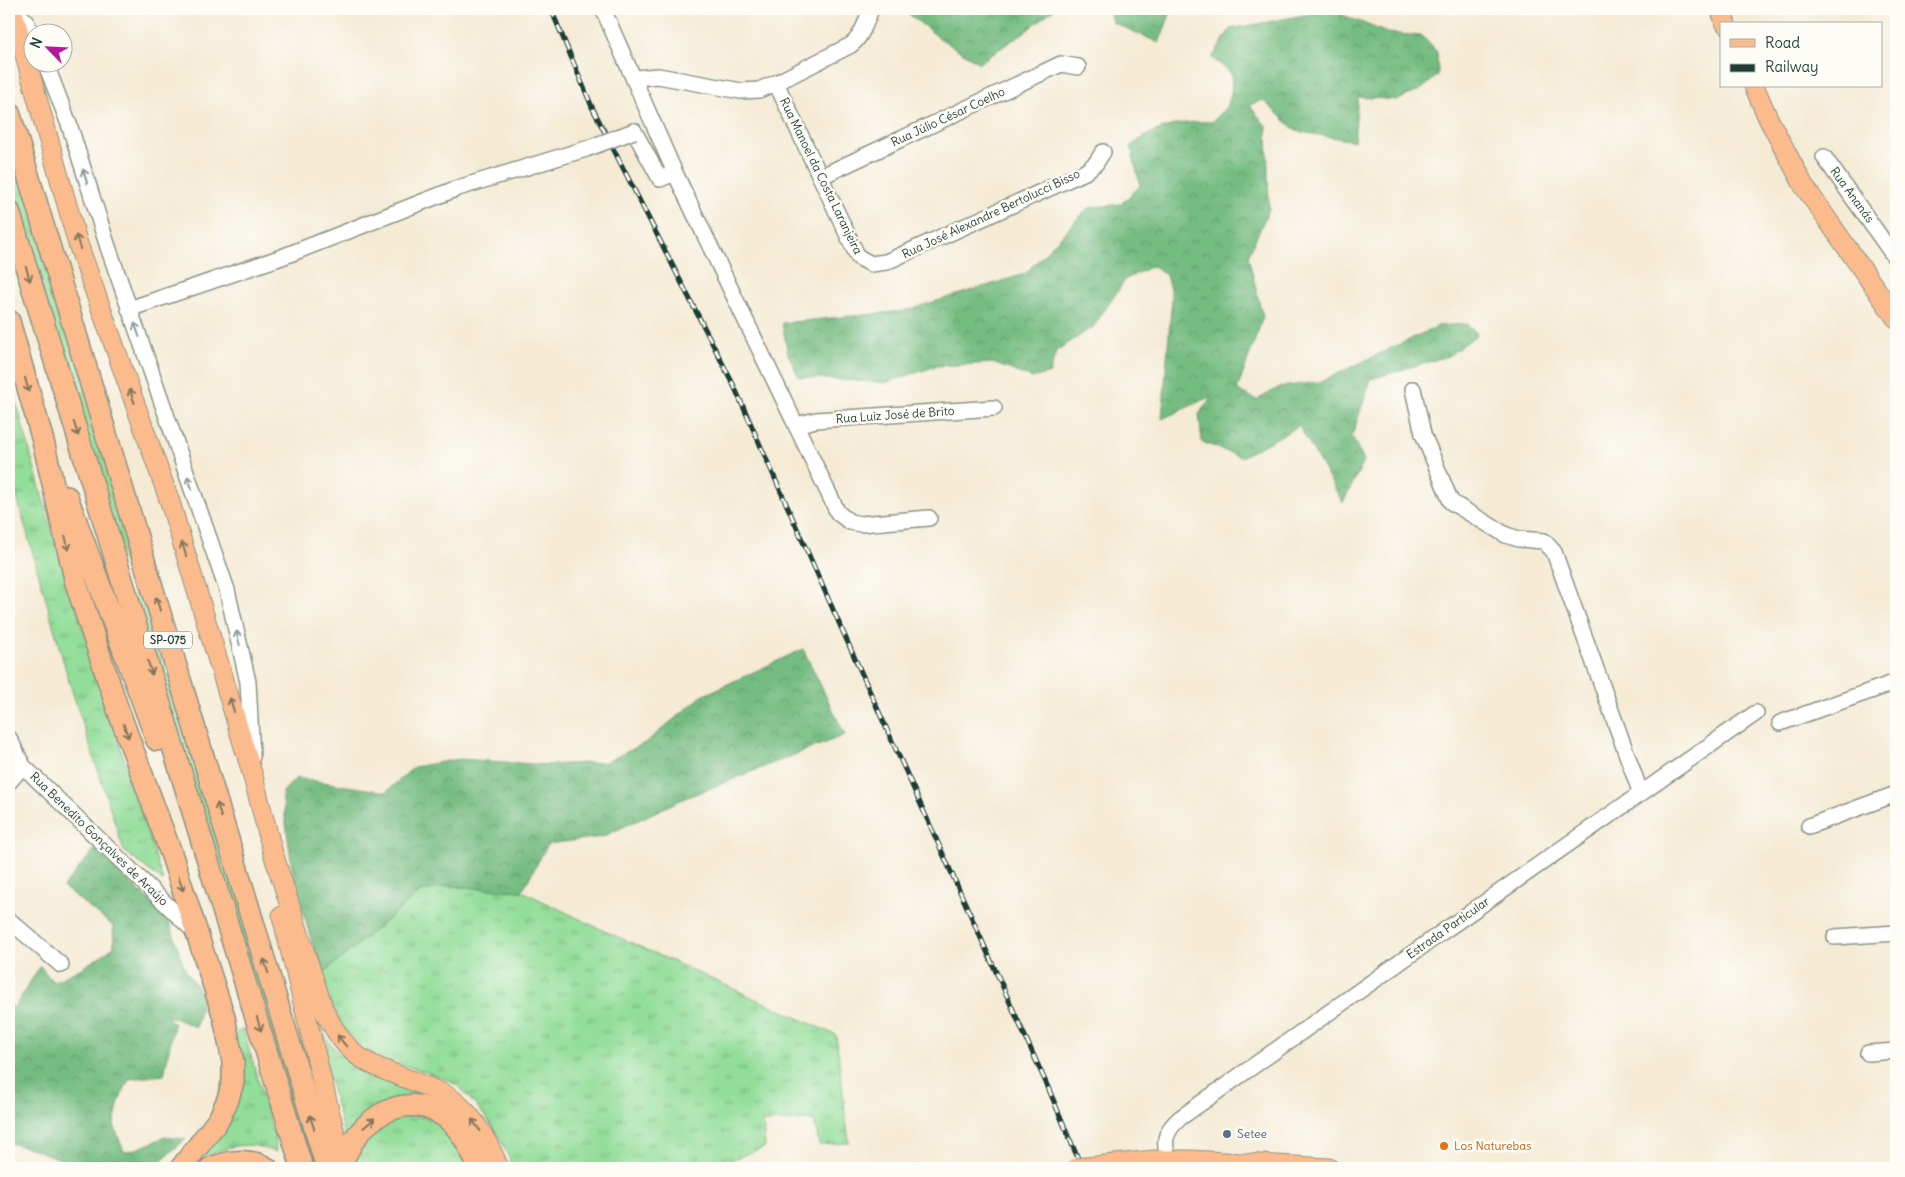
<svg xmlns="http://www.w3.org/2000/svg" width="1905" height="1177" font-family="Delius,sans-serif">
<defs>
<pattern id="grass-tufts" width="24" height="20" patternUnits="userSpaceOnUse" patternTransform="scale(1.25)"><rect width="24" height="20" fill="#92dd99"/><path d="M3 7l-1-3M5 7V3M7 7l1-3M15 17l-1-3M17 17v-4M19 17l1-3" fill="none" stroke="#77b47e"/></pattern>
<pattern id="forest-crowns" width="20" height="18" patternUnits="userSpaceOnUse" patternTransform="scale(1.25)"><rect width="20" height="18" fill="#75bc81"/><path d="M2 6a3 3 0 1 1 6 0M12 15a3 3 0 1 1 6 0" fill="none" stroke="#5f9a6a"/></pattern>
</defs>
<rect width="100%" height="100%" fill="#fdfcf7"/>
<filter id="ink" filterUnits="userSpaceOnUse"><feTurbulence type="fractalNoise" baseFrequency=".02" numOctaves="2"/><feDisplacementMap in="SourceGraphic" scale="10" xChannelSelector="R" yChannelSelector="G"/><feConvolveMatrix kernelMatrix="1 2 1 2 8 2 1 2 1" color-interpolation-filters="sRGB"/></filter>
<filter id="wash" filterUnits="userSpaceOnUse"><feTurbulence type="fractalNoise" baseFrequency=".0096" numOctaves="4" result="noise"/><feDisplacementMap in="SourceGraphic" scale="20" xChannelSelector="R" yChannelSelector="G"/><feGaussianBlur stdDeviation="1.12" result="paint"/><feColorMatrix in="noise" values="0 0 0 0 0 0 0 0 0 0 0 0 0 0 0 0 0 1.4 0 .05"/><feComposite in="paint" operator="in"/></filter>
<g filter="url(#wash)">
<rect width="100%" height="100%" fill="#f5ebd5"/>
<!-- grass -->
<path fill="url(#grass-tufts)" stroke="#588d66" d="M9,131L322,1168H308L9,184Z
M9,375L50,525L163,881L124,851L69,681L9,469Z
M447,886L522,891L596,927L836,1035L849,1143L819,1145L814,1120L763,1122L765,1147L715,1166V1168H513C504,1143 490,1120 471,1100C467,1096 463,1090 458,1086C424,1065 381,1068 352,1037C335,1019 329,997 321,975L420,892Z
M313,1017C320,1025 324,1037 332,1046C361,1075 402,1085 439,1099L423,1102L346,1143Z
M243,1029L275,1138L276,1152L253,1145L234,1146L204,1156L236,1033Z
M403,1112L442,1122L473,1168H350L364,1135Z"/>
<!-- forest -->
<path fill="url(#forest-crowns)" stroke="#4a7c5a" d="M905,9H1054L1026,31L979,63L938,37L906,12Z
M1109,9H1172L1159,43L1112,22Z
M1331,10L1387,33L1422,36L1437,52L1438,75L1422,89L1398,100L1358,97L1354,141L1296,131L1263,100L1249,105L1267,127L1269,209L1248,256L1263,317L1237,390L1257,400L1280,387L1320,382L1438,326L1467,324L1478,334L1448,356L1371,379L1352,436L1364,461L1343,503L1299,426L1241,457L1202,442L1199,414L1212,396L1162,419L1172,297L1166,275L1152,266L1126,279L1093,327L1056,351L1050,373L1032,378L993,363L937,366L885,383L799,377L788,354L782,323L904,311L1025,274L1088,208L1121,204L1140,186L1131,146C1157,126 1180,121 1212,122C1230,105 1233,98 1231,73L1212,58L1230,29Z
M803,649L845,735L685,798L602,837L548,844L522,891L447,886L420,892L321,975L293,876L282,793L296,778L386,792L414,767L459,759L547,765L606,762L645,743L702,696Z
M95,849L168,918L185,969L203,996L196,1027L166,1015L174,1024L164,1075L129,1079L119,1101L114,1125L124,1152L139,1148L165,1137L186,1139L152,1168H82L34,1149L9,1143V1004L14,1008L40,966L53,982L82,968L114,947L113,926L63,887Z"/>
</g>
<g filter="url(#ink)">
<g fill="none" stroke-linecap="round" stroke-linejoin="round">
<defs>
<path id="minor" d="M12,9L26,21L32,35
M603,9L675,173L838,513L850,522L861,524L929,518
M45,62L69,124L107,244L227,590L248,682L252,757
M635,78L658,76L741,91L759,90L776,83L851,45C862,37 866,21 871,9
M776,83L858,257L871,264L886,262L1085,172L1096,163L1103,152
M634,131L660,179L675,173
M1824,157L1896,259
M820,177L1061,64L1078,67
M129,309L282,257L458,188L586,149
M1413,389L1423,434L1451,502L1506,535L1519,539L1544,541L1554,552L1641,794
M796,425L816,420L994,408
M1780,723L1896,682
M9,738L23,766L195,932
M9,782L23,766
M1809,826L1896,794
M9,920L61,965
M1835,937L1896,933
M1868,1053L1896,1051
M1170,1168C1165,1146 1160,1135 1180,1118L1441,933L1756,713"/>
<path id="major" d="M12,9L78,244L170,502L252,773L273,853L323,1008C348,1061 367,1063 418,1083C433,1089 450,1095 461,1107C479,1124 490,1146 499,1168
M1720,9L1726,24
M1754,86L1768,118L1804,186L1896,318
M282,916L342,1163
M1154,1160H1190L1329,1168"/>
<path id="highway" d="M9,112L327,1168
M9,211L302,1168
M9,321L43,441L76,583L117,707L171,853L224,1017L233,1062V1082L228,1099L219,1119L181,1168
M67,497L157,740
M211,1168C230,1160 248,1158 267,1168
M343,1168C341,1161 346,1154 350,1147C366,1116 405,1093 439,1113C460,1125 470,1147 479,1168"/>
</defs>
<!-- minor casing -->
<use href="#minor" stroke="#8a9484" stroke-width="18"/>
<!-- major casing -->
<use href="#major" stroke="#8a9484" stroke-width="21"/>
<!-- highway casing -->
<use href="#highway" stroke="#8a9484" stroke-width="24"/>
<!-- minor -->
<use href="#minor" stroke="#fff" stroke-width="15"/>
<!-- major -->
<use href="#major" stroke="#fbbb8d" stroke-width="19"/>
<!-- highway -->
<use href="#highway" stroke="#fbbb8d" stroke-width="21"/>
<defs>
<path id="rail" d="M551,9L592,107L734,386L839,623L1047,1085L1082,1168"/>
</defs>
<!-- rail casing -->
<use href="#rail" stroke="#1f3d34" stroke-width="5"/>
<!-- rail -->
<use href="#rail" stroke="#fdfcf7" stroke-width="3" stroke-dasharray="9" stroke-linecap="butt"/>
<defs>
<path id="minor-bridge" d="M586,149L634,131"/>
<path id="major-bridge" d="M1076,1168L1154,1160"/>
</defs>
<!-- minor-bridge casing -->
<use href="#minor-bridge" stroke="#8a9484" stroke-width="18" stroke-linecap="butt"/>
<!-- major-bridge casing -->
<use href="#major-bridge" stroke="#8a9484" stroke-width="21" stroke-linecap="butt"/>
<!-- minor-bridge -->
<use href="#minor-bridge" stroke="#fff" stroke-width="15"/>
<!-- major-bridge -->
<use href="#major-bridge" stroke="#fbbb8d" stroke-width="19"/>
</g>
<!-- one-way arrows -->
<defs><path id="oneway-shaft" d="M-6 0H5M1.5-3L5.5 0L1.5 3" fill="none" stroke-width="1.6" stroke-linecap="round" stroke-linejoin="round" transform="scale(1.25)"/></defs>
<g stroke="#8f9e9a">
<use href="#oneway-shaft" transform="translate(85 176) rotate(-107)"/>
<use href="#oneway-shaft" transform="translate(137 330) rotate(-109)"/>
<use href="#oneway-shaft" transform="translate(190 483) rotate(-109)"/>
<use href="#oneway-shaft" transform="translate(238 638) rotate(-103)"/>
</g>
<g stroke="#82765c">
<use href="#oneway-shaft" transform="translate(78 242) rotate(-107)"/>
<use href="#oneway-shaft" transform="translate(28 274) rotate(73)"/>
<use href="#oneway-shaft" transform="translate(27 385) rotate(74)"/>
<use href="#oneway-shaft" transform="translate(132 396) rotate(-110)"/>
<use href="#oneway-shaft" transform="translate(76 429) rotate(73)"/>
<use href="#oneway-shaft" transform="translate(67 543) rotate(76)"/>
<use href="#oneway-shaft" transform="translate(184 549) rotate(-107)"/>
<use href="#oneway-shaft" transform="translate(158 604) rotate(-107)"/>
<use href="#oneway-shaft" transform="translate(150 668) rotate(73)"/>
<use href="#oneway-shaft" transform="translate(232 705) rotate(-107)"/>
<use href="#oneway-shaft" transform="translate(126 731) rotate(70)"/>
<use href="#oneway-shaft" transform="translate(219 810) rotate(-107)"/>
<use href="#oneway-shaft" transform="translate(181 884) rotate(72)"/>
<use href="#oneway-shaft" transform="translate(266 966) rotate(-107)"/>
<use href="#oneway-shaft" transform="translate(259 1024) rotate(73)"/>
<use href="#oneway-shaft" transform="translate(342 1041) rotate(-128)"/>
<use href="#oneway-shaft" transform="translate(312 1122) rotate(-107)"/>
<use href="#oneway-shaft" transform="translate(369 1123) rotate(-41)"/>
<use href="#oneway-shaft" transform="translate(476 1125) rotate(-126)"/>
</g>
</g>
<!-- markers -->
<circle fill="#5c6f8a" stroke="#fdfcf7" stroke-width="2" cx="1227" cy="1134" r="5"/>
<circle fill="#e8710a" stroke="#fdfcf7" stroke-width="2" cx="1444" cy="1146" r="5"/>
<g text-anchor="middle" stroke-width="5" stroke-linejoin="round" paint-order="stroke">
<!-- shield labels -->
<rect fill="#fdfcf7" stroke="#62766e" stroke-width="1" x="144" y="631.5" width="48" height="17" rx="4"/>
<g font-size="11" font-weight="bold" fill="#1f3d34">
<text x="168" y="644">SP-075</text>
</g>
<!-- street labels -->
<g font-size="12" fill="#1f3d34" stroke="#fdfcf7">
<text transform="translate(948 117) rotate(-25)" y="4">Rua Júlio César Coelho</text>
<text transform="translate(821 176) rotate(64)" y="4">Rua Manoel da Costa Laranjeira</text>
<text transform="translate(1852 195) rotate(54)" y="4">Rua Ananás</text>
<text transform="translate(991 214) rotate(-25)" y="4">Rua José Alexandre Bertolucci Bisso</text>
<text transform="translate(895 415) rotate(-4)" y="4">Rua Luiz José de Brito</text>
<text transform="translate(99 839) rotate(44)" y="4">Rua Benedito Gonçalves de Araújo</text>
<text transform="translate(1448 928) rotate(-35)" y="4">Estrada Particular</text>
</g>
<!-- service labels -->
<g font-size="12" fill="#4e5e75" stroke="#fdfcf7" text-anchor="start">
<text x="1237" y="1138">Setee</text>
</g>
<!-- food labels -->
<g font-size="12" fill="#c56008" stroke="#fdfcf7" text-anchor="start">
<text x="1454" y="1150">Los Naturebas</text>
</g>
</g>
<!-- margin -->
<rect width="1905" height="1177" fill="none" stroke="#fdfcf7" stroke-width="30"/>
<!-- legend -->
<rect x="1720" y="22" width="162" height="65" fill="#fdfcf7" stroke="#a4b0a9"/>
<rect x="1730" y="39" width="25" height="8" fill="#fbbb8d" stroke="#a4b0a9"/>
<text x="1765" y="48" font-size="15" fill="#1f3d34">Road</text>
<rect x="1730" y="64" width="25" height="8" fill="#1f3d34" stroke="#a4b0a9"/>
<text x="1765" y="72" font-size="15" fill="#1f3d34">Railway</text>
<!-- north arrow -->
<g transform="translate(48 48) rotate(294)"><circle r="24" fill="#fdfcf7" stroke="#a4b0a9"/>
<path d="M0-4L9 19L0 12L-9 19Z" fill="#b5179e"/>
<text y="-8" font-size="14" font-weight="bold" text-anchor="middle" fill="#1f3d34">N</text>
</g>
</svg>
